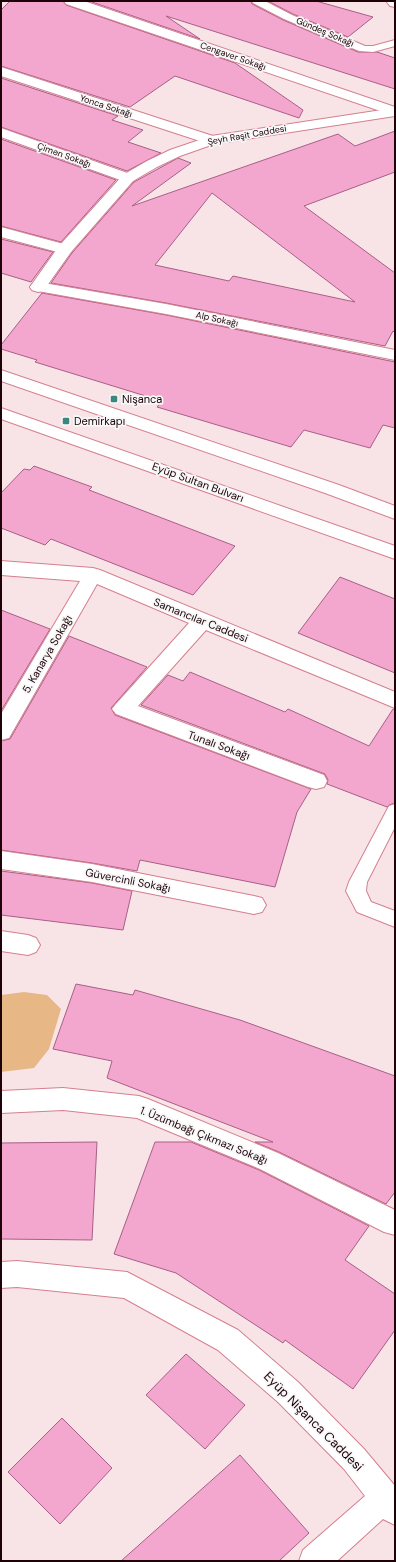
<svg xmlns="http://www.w3.org/2000/svg" width="396" height="1562" font-family="'DM Sans',sans-serif">
<rect width="100%" height="100%" fill="#f8e4e7"/>
<!-- green -->
<path fill="#e7b886" d="M24,992L47,995L61,1009L49,1049L34,1068L1,1072V995Z"/>
<!-- building -->
<path fill="#f4a7ce" stroke="#a95f86" fill-rule="evenodd" d="M10,1H63L66,5L235,63L303,110L299,118L175,76L130,107L1,66V10Z
M89,1H251L252,4L283,20L358,52H377L395,58V89L166,16L200,39Z
M268,1H316L373,17L348,37L293,14Z
M1,78L118,116L112,120L143,130L128,142L161,153L127,171L1,127Z
M395,131V172L304,206L395,273V333L393,331L385,346L166,303L51,283L72,253L134,182L178,158L191,163L132,206L338,134L355,146ZM212,193L355,302L233,276L229,281L155,265Z
M1,139L116,180L61,242L1,226Z
M1,239L53,252L31,282L1,273Z
M42,293L166,315L395,362V428L383,425L370,448L304,430L291,447L157,407L162,401L35,362L37,360L1,349V345Z
M34,466L92,487L89,490L235,546L193,595L51,539L45,545L1,528V493L24,469L30,470Z
M340,577L395,599V673L298,633Z
M1,610L50,629L1,711Z
M69,636L147,667L111,708L115,715L311,789L297,812L275,887L140,860L137,871L92,863L1,850V741L10,739Z
M190,672L285,712L288,709L369,746L393,709H395V803L389,805L387,807L327,784L328,780L325,774L141,705L168,675L183,681Z
M1,871L92,883L132,891L123,930L1,915Z
M76,984L133,995L135,990L240,1020L395,1076V1192L386,1204L279,1152L255,1142H273L107,1078L112,1061L53,1049Z
M97,1142L92,1240L1,1239V1143Z
M155,1142H191L259,1170L369,1226L345,1260L395,1294V1330L353,1389L285,1340L283,1343L176,1273L114,1254Z
M186,1354L245,1405L205,1449L146,1395Z
M62,1418L112,1468L60,1524L8,1472Z
M240,1455L309,1533L279,1561H121Z"/>
<g fill="none" stroke-linecap="round" stroke-linejoin="round">
<defs>
<path id="lane" d="M252,1H265L292,15L365,46H373L395,40V46L373,52L359,51L284,19L253,3Z
M395,804V827L367,882L366,891L371,902L395,911V927L357,912L346,891L349,882L389,806Z"/>
<path id="street" d="M64,1H84L395,107V116L66,4Z
M386,1H395V7L390,6Z
M1,67L216,137L218,140L216,143L211,144L206,143L1,76Z
M1,128L133,175L136,178L133,181L128,183L123,181L1,137Z
M1,227L71,246L73,249L71,252L65,254L1,237Z
M38,282L166,304L395,350V360L166,314L32,290L30,287L32,284Z
M1,561L93,568L100,570L395,692V708L206,630L138,706L324,775L327,781L324,787L316,789L308,787L116,714L112,709L116,704L189,623L97,584L9,738L1,740V714L80,581L1,575Z
M1,851L92,864L254,896L262,898L266,905L262,912L254,914L92,882L1,869Z
M1,931L28,935L36,938L40,945L36,952L28,955L1,951Z
M63,1088L139,1096L148,1099L278,1153L395,1210V1235L384,1232L260,1169L137,1118L63,1110L1,1113V1091Z
M17,1261L127,1272L238,1330L298,1382L364,1449L395,1486V1525L383,1519L337,1561H299L303,1550L365,1496L344,1469L278,1402L218,1350L124,1298L17,1287L1,1288V1262Z"/>
<path id="secondary" d="M395,108V116L214,144L180,156L157,167L133,181L71,252L44,290L38,292L32,290L30,287L59,246L123,175L147,161L170,150L211,136Z"/>
<path id="primary" d="M1,370L339,485L395,506V519L325,493L1,381Z
M1,408L395,546V559L1,419Z"/>
</defs>
<!-- lane casing -->
<use href="#lane" stroke="#d57f8f" stroke-width="2"/>
<!-- street casing -->
<use href="#street" stroke="#d57f8f" stroke-width="2"/>
<!-- secondary casing -->
<use href="#secondary" stroke="#d57f8f" stroke-width="2"/>
<!-- primary casing -->
<use href="#primary" stroke="#d57f8f" stroke-width="2"/>
<!-- lane -->
<use href="#lane" fill="#fff" fill-rule="evenodd"/>
<!-- street -->
<use href="#street" fill="#fff" fill-rule="evenodd"/>
<!-- secondary -->
<use href="#secondary" fill="#fff" fill-rule="evenodd"/>
<!-- primary -->
<use href="#primary" fill="#fff" fill-rule="evenodd"/>
</g>
<!-- markers -->
<g fill="#3d857f" stroke="#f7f7f7" stroke-width="1.5">
<rect x="110" y="395" width="8" height="8" rx="2"/>
<rect x="62" y="417" width="8" height="8" rx="2"/>
</g>
<g text-anchor="middle" stroke-width="3.5" stroke-linejoin="round" paint-order="stroke">
<!-- far-street labels -->
<g font-size="9" fill="#1e0208" stroke="#f7f7f7">
<text transform="translate(325 32) rotate(23)" y="3">Gündeş Sokağı</text>
<text transform="translate(233 56) rotate(19)" y="3">Cengaver Sokağı</text>
<text transform="translate(106 106) rotate(18)" y="3">Yonca Sokağı</text>
<text transform="translate(247 135) rotate(-10)" y="3">Şeyh Raşit Caddesi</text>
<text transform="translate(64 155) rotate(20)" y="3">Çimen Sokağı</text>
<text transform="translate(217 319) rotate(12)" y="3">Alp Sokağı</text>
</g>
<!-- poi labels -->
<g font-size="11" fill="#1e0208" stroke="#f7f7f7" text-anchor="start">
<text x="122" y="403">Nişanca</text>
<text x="74" y="425">Demirkapı</text>
</g>
<!-- street labels -->
<g font-size="11" fill="#1e0208" stroke="#f7f7f7">
<text transform="translate(198 482) rotate(20)" y="4">Eyüp Sultan Bulvarı</text>
<text transform="translate(201 620) rotate(22)" y="4">Samancılar Caddesi</text>
<text transform="translate(47 654) rotate(-60)" y="4">5. Kanarya Sokağı</text>
<text transform="translate(219 745) rotate(20)" y="4">Tunalı Sokağı</text>
<text transform="translate(128 880) rotate(11)" y="4">Güvercinli Sokağı</text>
<text transform="translate(204 1135) rotate(22)" y="4">1. Üzümbağı Çıkmazı Sokağı</text>
</g>
<!-- near-street labels -->
<g font-size="13" fill="#1e0208" stroke="#f7f7f7">
<text transform="translate(314 1421) rotate(45)" y="5">Eyüp Nişanca Caddesi</text>
</g>
</g>
<!-- border -->
<rect width="396" height="1562" fill="none" stroke="#1e0208" stroke-width="4"/>
</svg>
